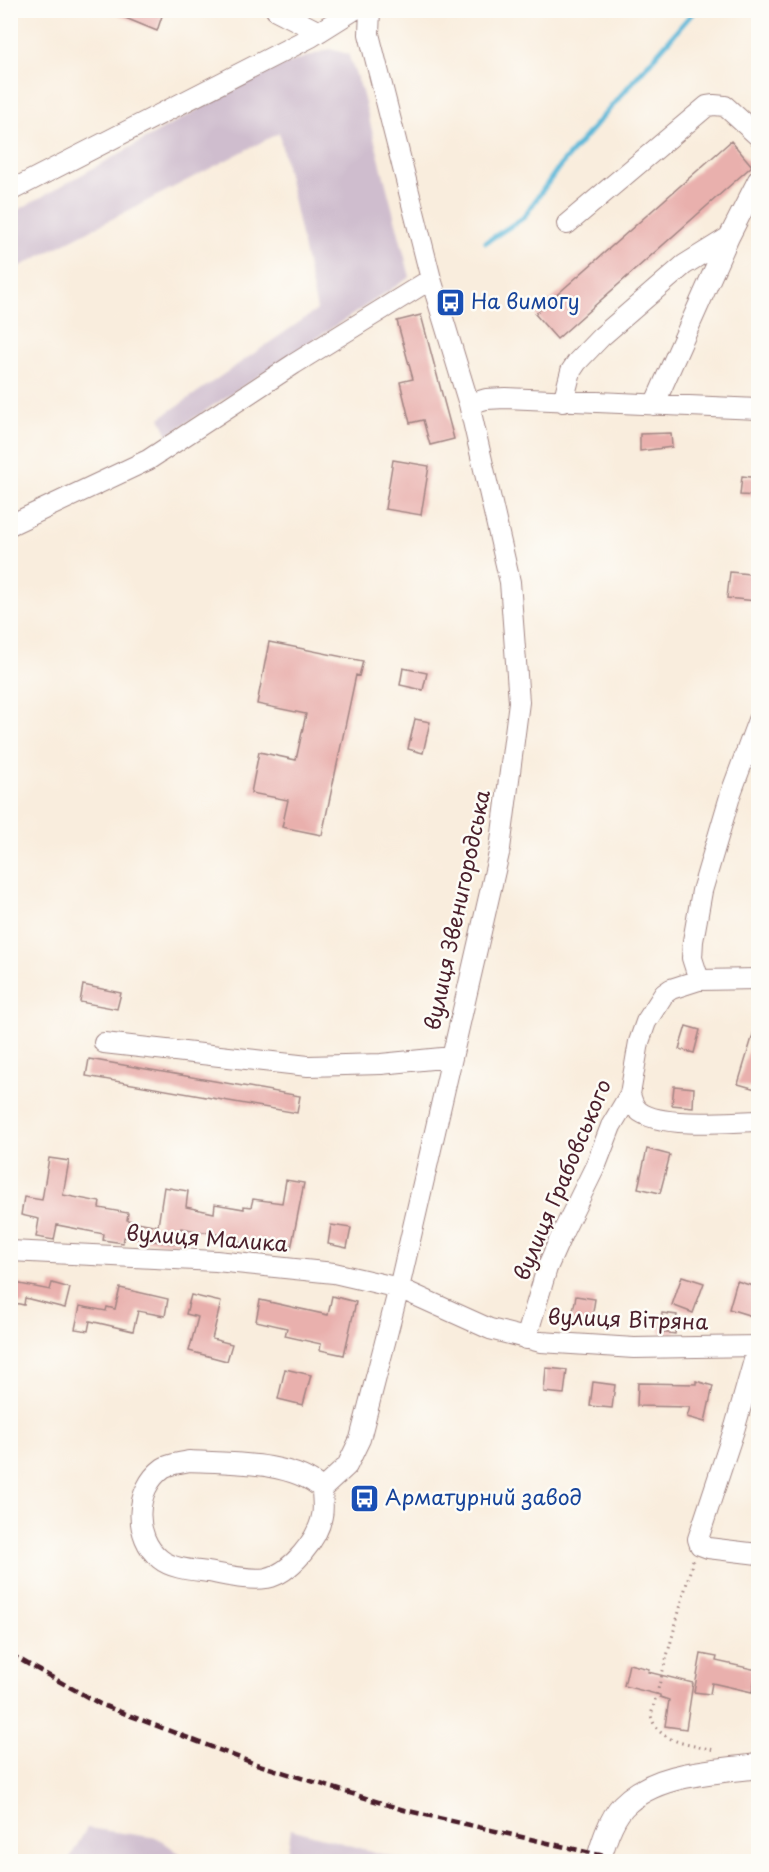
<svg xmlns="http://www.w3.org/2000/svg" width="769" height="1872" font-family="'Playpen Sans',sans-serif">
<rect width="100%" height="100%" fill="#fdfcf7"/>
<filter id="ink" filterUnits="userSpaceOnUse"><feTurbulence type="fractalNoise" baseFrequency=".0167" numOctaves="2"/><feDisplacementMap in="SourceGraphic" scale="12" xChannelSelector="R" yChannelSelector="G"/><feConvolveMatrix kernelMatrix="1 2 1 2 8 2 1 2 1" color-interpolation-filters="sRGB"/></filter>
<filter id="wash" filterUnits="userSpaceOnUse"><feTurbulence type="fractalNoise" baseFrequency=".008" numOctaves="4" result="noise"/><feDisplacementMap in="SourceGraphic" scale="24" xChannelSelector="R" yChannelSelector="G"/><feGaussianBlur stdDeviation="1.35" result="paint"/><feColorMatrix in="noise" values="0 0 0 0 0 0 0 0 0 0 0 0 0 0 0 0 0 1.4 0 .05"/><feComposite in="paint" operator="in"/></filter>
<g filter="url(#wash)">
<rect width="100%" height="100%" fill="#f9eddd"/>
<!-- industrial -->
<path fill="#cfbdce" d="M330,49L348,54L361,88L410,277L168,435L160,418L317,310L279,133L11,271V214L271,69Z
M87,1828L158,1838L190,1861H68Z
M291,1829L407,1861H283L287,1856Z"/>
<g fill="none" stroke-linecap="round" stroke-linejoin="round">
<!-- stream -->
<path stroke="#5ab7d8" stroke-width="5" d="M486,242L523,218L559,167L695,10"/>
</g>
<g id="blocks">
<!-- building -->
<path fill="#e9b0ad" d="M106,10H164L157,31Z
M731,141L752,166L557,339L535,314Z
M421,315L454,439L430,445L423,420L410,423L400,382L413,379L397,321Z
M671,433L672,447L640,451V434Z
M393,460L429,466L421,515L385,509Z
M742,476L759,478V496L740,495Z
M730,572L759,575L756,601L727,598Z
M269,642L363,661L359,676L356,675L322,835L282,827L288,800L251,793L259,752L296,760L306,714L257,704Z
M403,668L427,673L423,690L400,685Z
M415,719L430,722L423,753L408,749Z
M83,985L121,993L117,1009L80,1002Z
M686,1026L700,1030L694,1053L679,1049Z
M755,1028H759V1090L738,1084Z
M89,1059L300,1096L297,1113L86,1076Z
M674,1086L694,1088L693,1107L672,1105Z
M647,1149L670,1155L660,1193L638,1188Z
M49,1158L69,1161L63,1195L100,1202L99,1208L128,1213L127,1220L158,1226L164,1187L188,1191L186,1207L214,1213L215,1204L244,1209V1206L251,1207L253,1199L282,1203L286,1180L304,1183L291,1249L258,1242L257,1245L239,1243L240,1238L181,1228L178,1244L124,1237L123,1243L103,1240L104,1234L57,1225L54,1240L36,1237L39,1219L21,1215L24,1197L42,1200Z
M331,1225L351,1228L347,1248L328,1244Z
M682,1276L704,1283L693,1313L672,1305Z
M737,1281L759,1288L752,1316L729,1309Z
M10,1282L50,1290L52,1283L70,1288L65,1308L25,1298L24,1305L10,1302Z
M120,1288L168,1299L165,1316L138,1311L133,1331L90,1321L88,1331L75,1329L80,1306L106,1311L107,1307L115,1309Z
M191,1295L221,1302L212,1339L232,1344L227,1361L189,1351L198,1317L186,1314Z
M332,1296L356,1302L344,1355L320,1350L321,1344L285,1336L287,1328L256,1321L260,1300L328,1315Z
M576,1296L595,1299L591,1325L571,1321Z
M662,1313L677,1315L675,1334L660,1332Z
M546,1368L567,1370L564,1394L544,1392Z
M285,1369L311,1375L303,1405L278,1399Z
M696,1381L713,1386L705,1422L687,1417L690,1407L637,1406L638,1383L696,1384Z
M593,1382L615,1385L612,1408L590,1406Z
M701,1654L717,1657L716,1661L757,1670L752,1692L712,1683L710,1694L694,1692Z
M629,1664L649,1669L648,1672L693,1683L686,1729L665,1726L669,1700L660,1697V1695L624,1686Z"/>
</g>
</g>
<g filter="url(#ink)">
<use href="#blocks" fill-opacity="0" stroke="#a28684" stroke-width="1.5"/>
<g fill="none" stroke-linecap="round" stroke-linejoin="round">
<defs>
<path id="minor" d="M276,10L319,32
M10,191L311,37L354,10
M567,224L707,106L714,105L725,106L758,136
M563,402L571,371L577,362L601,337L684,265L729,237
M469,404L486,399L505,398L758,409
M654,405L729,237L758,180
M10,525L148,460L294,364L431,279
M699,980L758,979
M104,1043L308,1066L381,1064L452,1057
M630,1094C631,1098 633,1104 635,1107C651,1130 732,1121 758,1121
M10,1251L216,1261L334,1273L399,1288L490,1329L541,1342L634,1348L758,1346
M526,1339L547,1268L562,1234L596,1165L611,1126L630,1094L639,1042L646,1022L664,994L671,989L699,980L692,958L693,941L702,891L731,793L758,720
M758,1346L735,1427L698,1539L700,1545L708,1548L758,1554
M189,1461C227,1463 294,1461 322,1489C322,1497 324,1508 322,1516C318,1539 291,1573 267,1578C249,1581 226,1575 208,1572C193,1570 172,1569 160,1559C133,1537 134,1489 163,1468C169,1464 181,1463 189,1461Z
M322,1489L347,1466L360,1439L399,1288L500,849L519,702L510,582L469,404L431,279L369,34L370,10"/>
<path id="major" d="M598,1862C603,1844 610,1820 623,1806C656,1772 714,1772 758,1766"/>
</defs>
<!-- minor casing -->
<use href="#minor" stroke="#a28684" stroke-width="22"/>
<!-- major casing -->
<use href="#major" stroke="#a28684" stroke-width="26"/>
<!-- path -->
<path stroke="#a28684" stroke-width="3" stroke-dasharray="1.5 4.5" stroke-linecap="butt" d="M693,1560L651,1715C656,1743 692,1745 715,1750"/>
<!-- minor -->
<use href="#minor" stroke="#fff" stroke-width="20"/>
<!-- major -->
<use href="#major" stroke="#fff" stroke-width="24"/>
<!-- rail -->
<path stroke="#4a1f2b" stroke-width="4.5" stroke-dasharray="9 4.5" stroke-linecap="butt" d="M10,1654L100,1704L253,1763L404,1810L600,1855L621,1862"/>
</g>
</g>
<!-- icons -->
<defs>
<symbol id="bus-square" viewBox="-11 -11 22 22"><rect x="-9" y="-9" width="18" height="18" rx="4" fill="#1a4fb4" stroke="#fdfcf7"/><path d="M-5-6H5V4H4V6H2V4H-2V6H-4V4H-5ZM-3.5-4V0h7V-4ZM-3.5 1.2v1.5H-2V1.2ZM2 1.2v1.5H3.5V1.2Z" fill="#fff"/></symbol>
</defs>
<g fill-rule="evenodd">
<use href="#bus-square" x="434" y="286" width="33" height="33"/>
<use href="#bus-square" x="348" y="1482" width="33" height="33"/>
</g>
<g text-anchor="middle" stroke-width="5" stroke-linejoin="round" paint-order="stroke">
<!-- transit labels -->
<g font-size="21" fill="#164399" stroke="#fdfcf7" text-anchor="start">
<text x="471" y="309">На вимогу</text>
<text x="385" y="1505">Арматурний завод</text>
</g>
<!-- street labels -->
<g font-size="21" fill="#4a1f2b" stroke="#fdfcf7">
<text transform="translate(458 910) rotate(-78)" y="7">вулиця Звенигородська</text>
<text transform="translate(563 1180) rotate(-67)" y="7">вулиця Грабовського</text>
<text transform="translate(207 1239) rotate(4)" y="7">вулиця Малика</text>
<text transform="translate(628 1320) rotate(2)" y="7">вулиця Вітряна</text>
</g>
</g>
<!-- margin -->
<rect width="769" height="1872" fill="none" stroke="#fdfcf7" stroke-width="36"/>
</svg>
